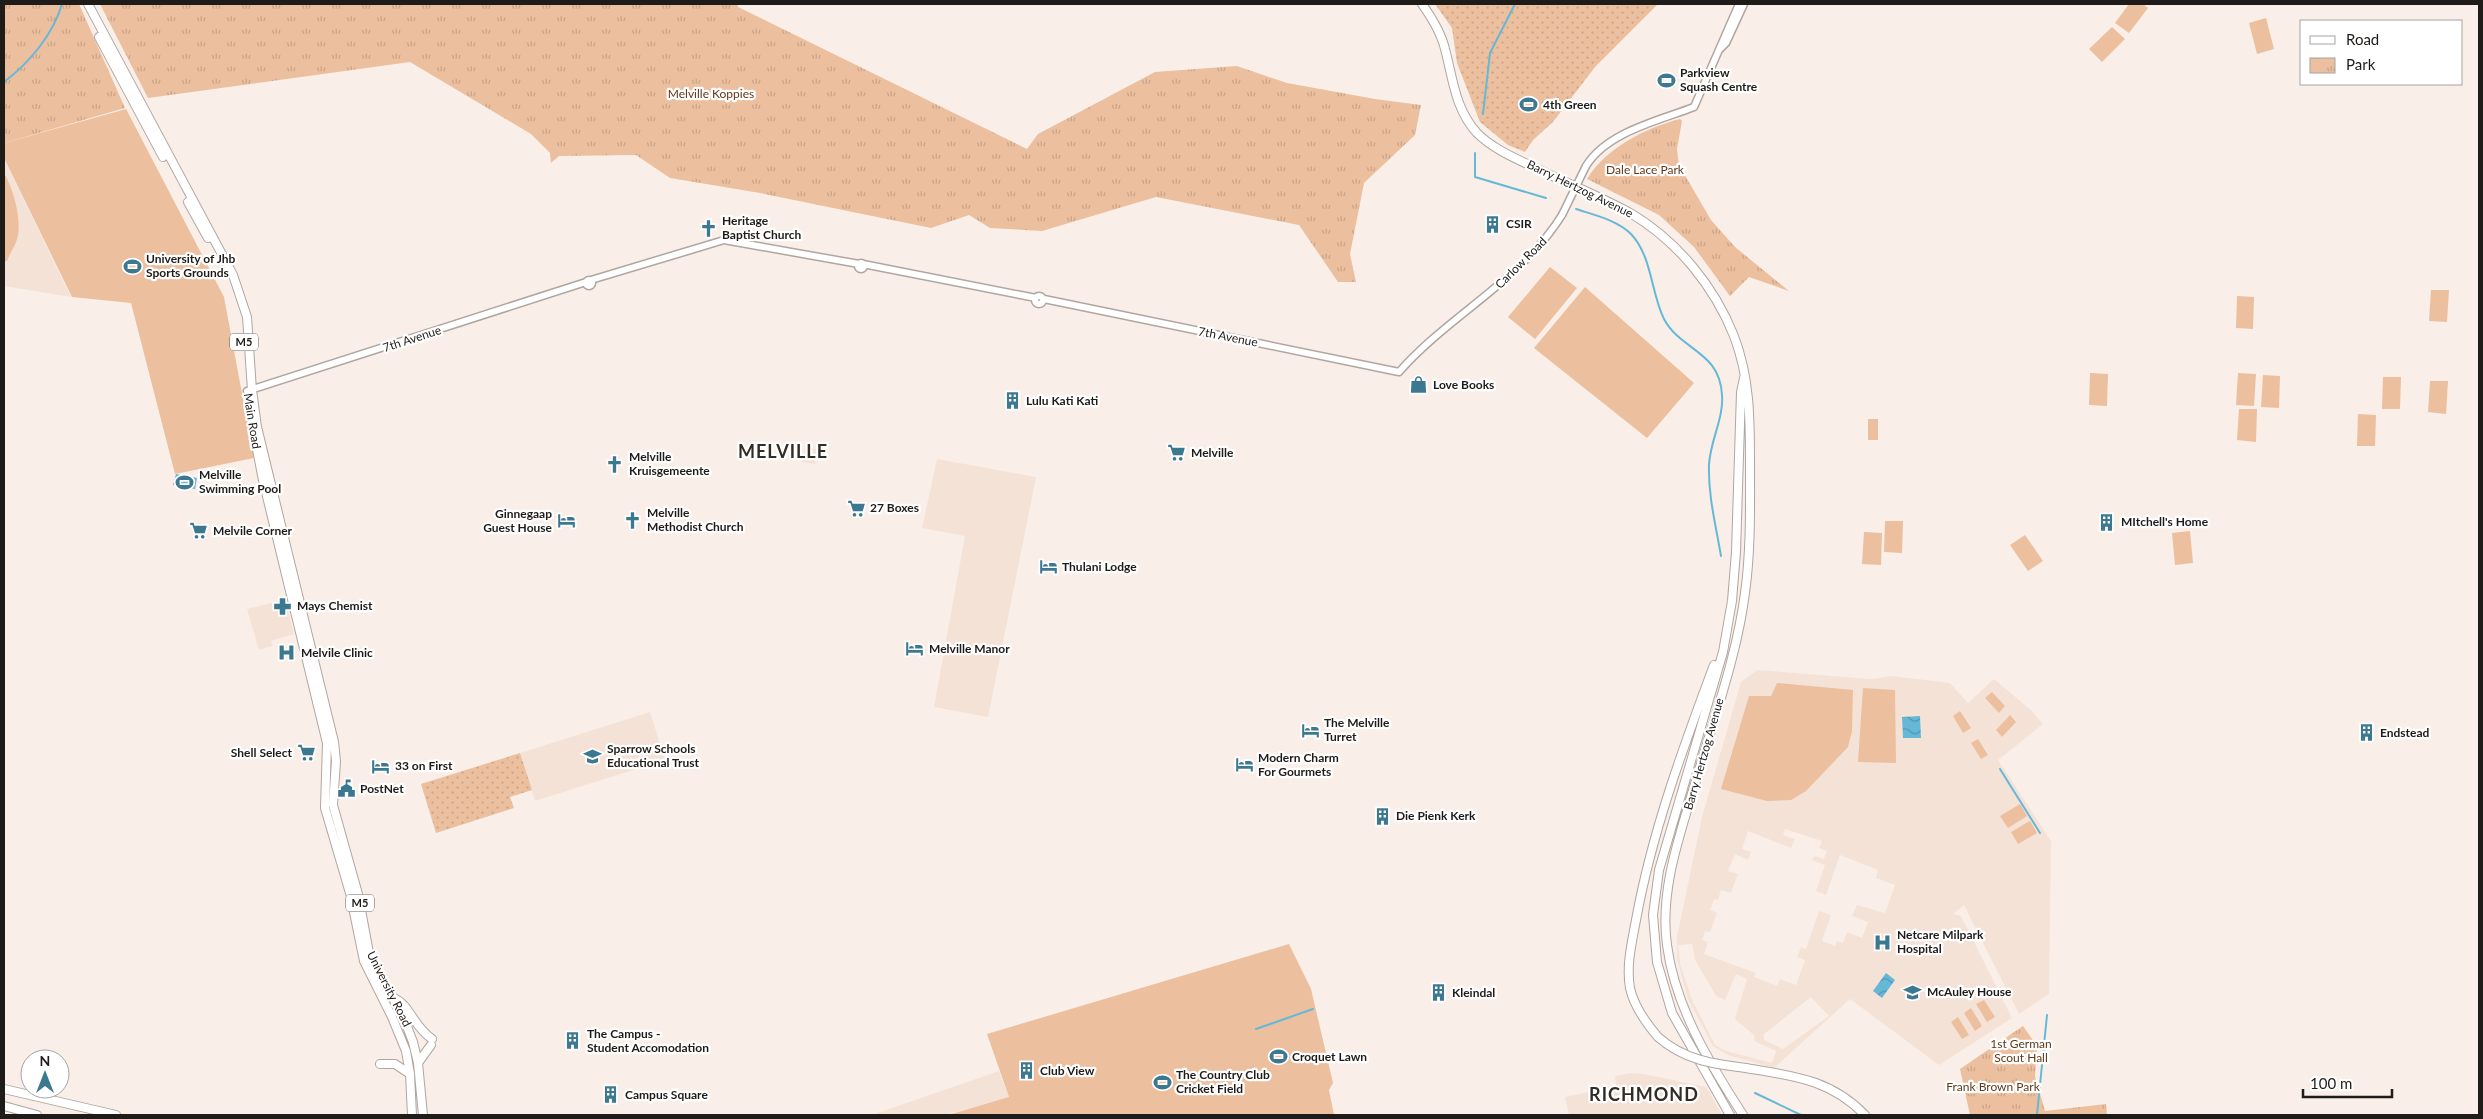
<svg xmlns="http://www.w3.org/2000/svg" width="2483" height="1119" font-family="Lato,sans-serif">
<defs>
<pattern id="grass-dots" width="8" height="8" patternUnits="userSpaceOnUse" patternTransform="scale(1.25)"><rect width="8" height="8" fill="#ecbf9f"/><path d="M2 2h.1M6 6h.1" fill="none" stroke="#caa488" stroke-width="1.8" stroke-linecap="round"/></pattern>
<pattern id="park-tufts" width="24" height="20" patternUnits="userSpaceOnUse" patternTransform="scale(1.25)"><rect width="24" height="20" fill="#ecbf9f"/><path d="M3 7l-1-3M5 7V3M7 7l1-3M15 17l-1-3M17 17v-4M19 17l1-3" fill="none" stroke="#caa488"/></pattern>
<pattern id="water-waves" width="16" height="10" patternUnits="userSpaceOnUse" patternTransform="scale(1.25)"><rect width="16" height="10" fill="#66b8d7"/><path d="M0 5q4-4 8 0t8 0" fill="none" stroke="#5395ae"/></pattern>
</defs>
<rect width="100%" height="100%" fill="#f9efe8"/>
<!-- built -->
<path fill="#f4e2d7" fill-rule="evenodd" d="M4,159L71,297L4,286Z
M805,447L817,449L815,464L802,462Z
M937,459L1036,477L988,717L934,707L965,536L922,528Z
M283,600L286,603L294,634L271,641L272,646L259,650L247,609Z
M1757,670L1871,679L1892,676L1950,683L1968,703L1994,679L2031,710L2043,724L1998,760L2051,841L2049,994L2019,1014L1964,905L1953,914L1961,916L2012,1018L1939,1065L1850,999L1774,1068L1728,1055L1713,1046L1688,999L1677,959V937L1702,817L1741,682ZM1785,829L1822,841L1819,848L1827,851L1824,859L1814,856L1812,860L1825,865L1816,891L1826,895L1840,855L1878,870L1876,878L1895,885L1885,913L1857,905L1852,916L1868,922L1862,938L1847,932L1843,943L1837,941L1835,946L1822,941L1831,915L1819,911L1806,949L1801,947L1797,957L1805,960L1796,985L1780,979L1777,986L1754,977L1756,973L1704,954L1708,942L1702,940L1705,931L1710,932L1717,913L1710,910L1714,899L1718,900L1721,890L1731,893L1738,874L1728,871L1735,854L1748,860L1751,852L1742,849L1748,831L1791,848L1795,839L1783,835ZM1692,944L1695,960L1716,996L1725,1000L1736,974L1747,979L1735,1019L1755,1036L1754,1039L1756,1042L1776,1051L1772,1063L1726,1051L1715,1045L1692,1000L1680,964L1678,945ZM1811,997L1829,1016L1783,1049L1764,1040V1034Z
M650,712L665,760L535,801L520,753Z
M999,1071L1009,1098L944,1115H872Z
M1631,1073L1644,1074L1706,1087L1722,1115H1569L1565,1097L1616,1086L1615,1076Z"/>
<!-- grass -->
<path fill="url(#grass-dots)" d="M1435,4H1658L1595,67L1553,122L1533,140L1525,152L1508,145L1480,122L1457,63L1452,28Z
M520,753L532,790L510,797L514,808L436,833L421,784Z"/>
<!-- park -->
<path fill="url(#park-tufts)" d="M4,4H79L125,108L4,143Z
M100,4H738V7L1027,149L1038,134L1155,72L1237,66L1287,83L1375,99L1421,105L1415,135L1364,183L1350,254L1356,282H1338L1299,225L1156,197L1042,231L990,228L969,215L931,228L760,193L670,178L636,155L559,156L551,163L550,153L531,134L410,62L148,98Z
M1680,119L1682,121L1677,149L1679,165L1711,220L1735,247L1789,291L1749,277L1730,296L1694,247L1659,215L1587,179C1606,148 1645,128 1680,119Z
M2023,1026L2037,1046L2035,1076L2045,1111L2106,1104L2107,1115H1970L1960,1069Z"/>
<!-- garden -->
<path fill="#ecbf9f" d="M2129,4H2143L2148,8L2129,33L2115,23Z
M2266,18L2274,49L2257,54L2249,23Z
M2112,27L2125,39L2102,62L2089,49Z
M1532,91H1538L1540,93L1539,106L1542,111L1539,118H1524L1519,112L1520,105Z
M126,109L224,297L254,458L175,474L131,303L72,297L4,158V143Z
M4,173C13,188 21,216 18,235C17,243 10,253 7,261L4,262Z
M1550,267L1577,288L1535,339L1508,317Z
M1585,287L1694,383L1647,438L1534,348Z
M2431,290H2449L2447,322L2429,321Z
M2237,296L2254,297L2253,329L2236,328Z
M2090,373L2108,374L2107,406L2089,405Z
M2238,373L2256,374L2254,406L2236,405Z
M2263,375L2280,376L2279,408L2261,407Z
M2383,377H2401L2400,409H2382Z
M2430,381H2448L2446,414L2428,412Z
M2239,409H2257L2256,442L2237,440Z
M2358,414L2376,415L2375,446H2357Z
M1868,419H1878V440H1868Z
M1885,521H1903L1902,553L1884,552Z
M2190,531L2193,563L2175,565L2172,533Z
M1864,532L1882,533L1881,565L1862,564Z
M2025,535L2043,561L2028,571L2010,545Z
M1777,683L1853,690L1852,731L1848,747L1806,791L1791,800L1767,801L1721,789L1749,696H1771Z
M1863,688L1895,690L1896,763L1858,762Z
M1992,692L2005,706L1999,713L1985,698Z
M1960,711L1971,728L1963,733L1953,716Z
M2010,715L2016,722L2002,737L1996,730Z
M1978,739L1988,755L1981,759L1971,743Z
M2020,804L2027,816L2008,828L2000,816Z
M2030,821L2037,833L2018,844L2011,832Z
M1289,944L1311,989L1333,1083L1329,1090L1334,1115H948L1009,1097L987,1034Z
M1984,1000L1995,1017L1987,1022L1976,1004Z
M1971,1008L1982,1026L1975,1031L1964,1013Z
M1958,1017L1969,1035L1962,1039L1951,1022Z"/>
<!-- water -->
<path fill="url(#water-waves)" d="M176,474L197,478L195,489L173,485Z
M1920,716L1921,738H1903L1902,717Z
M1886,973L1895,980L1882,998L1873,991Z"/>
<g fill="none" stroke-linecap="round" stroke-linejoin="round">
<!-- stream -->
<path stroke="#66b8d7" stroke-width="2" d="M4,82C29,63 53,35 62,4
M1483,114L1490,53L1515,4
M1475,153V177L1546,198
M1576,209C1594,215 1617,220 1631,234C1652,256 1651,293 1664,319C1681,351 1720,351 1722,395C1724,418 1710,441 1709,465C1708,496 1716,526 1721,556
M2000,769L2040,833
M1256,1029L1313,1009
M1755,1093L1801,1115
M2037,1115L2047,1015"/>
<defs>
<path id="minor" d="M1719,50L1726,43L1744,4
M1586,166C1607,132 1658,121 1694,107L1739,4
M858 266a3 3 0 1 1 6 0a3 3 0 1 1-6 0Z
M863,264L1036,298
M586 283a3 3 0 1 1 6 0a3 3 0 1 1-6 0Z
M591,280L724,240L859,264
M1035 300a4 4 0 1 1 8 0a4 4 0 1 1-8 0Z
M1044,299L1399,372C1449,315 1521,281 1562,215
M247,391L586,282"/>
<path id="major" d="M88,4L233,275L247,317L252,390L257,427L334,742L336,761L333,805L358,894L369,953L378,972L403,1016L413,1042L418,1063L423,1115
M1422,4C1432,18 1441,32 1445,49C1453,79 1455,109 1477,133C1495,151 1522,161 1544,172C1573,186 1604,198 1632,214C1678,242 1714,286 1734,336C1750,378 1750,419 1750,463C1750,506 1751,550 1745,593C1737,655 1715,715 1698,774C1682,829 1659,888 1667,945C1675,1007 1710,1064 1743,1115
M99,37L163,157
M188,202L208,238
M249,409L263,480L327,743L325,808L350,893L364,961L392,1017L406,1051L410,1074L412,1115
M394,998C410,1005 413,1026 432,1039
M1658,1037C1646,1023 1634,1007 1630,988C1626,965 1632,942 1636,920C1652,832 1683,748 1714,665
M418,1063L431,1045
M380,1064H395L410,1074
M1746,1068C1793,1076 1830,1079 1865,1115
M4,1089L116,1115
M4,1106L37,1115
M1730,1115L1672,1013L1657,962L1653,915L1659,870L1723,652L1732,601L1736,552L1741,392L1744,378"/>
</defs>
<!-- minor casing -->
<use href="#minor" stroke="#b0a6a0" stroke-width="9"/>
<!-- major casing -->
<use href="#major" stroke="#b0a6a0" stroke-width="10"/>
<!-- minor -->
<use href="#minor" stroke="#fff" stroke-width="6"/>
<!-- major -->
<use href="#major" stroke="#fff" stroke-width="8"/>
<defs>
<path id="minor-bridge" d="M1562,215L1586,166"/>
<path id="major-bridge" d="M1658,1037C1684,1060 1713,1064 1746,1068"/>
</defs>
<!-- minor-bridge casing -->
<use href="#minor-bridge" stroke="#b0a6a0" stroke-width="9" stroke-linecap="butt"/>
<!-- major-bridge casing -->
<use href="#major-bridge" stroke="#b0a6a0" stroke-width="10" stroke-linecap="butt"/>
<!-- minor-bridge -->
<use href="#minor-bridge" stroke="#fff" stroke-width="6"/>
<!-- major-bridge -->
<use href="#major-bridge" stroke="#fff" stroke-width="8"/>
</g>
<!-- icons -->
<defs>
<symbol id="stadium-bare" viewBox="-9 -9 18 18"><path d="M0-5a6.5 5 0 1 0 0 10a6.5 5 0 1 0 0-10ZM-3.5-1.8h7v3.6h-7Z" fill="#3c7990" stroke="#fff" stroke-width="2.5" paint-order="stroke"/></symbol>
<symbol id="building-bare" viewBox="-9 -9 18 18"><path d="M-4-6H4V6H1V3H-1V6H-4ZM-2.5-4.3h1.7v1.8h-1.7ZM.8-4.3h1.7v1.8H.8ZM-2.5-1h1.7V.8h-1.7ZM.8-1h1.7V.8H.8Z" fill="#3c7990" stroke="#fff" stroke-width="2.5" paint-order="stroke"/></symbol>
<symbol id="church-bare" viewBox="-9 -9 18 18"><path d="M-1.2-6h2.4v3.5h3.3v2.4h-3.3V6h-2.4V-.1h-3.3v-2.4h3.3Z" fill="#3c7990" stroke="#fff" stroke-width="2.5" paint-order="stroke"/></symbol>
<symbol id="shop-bare" viewBox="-9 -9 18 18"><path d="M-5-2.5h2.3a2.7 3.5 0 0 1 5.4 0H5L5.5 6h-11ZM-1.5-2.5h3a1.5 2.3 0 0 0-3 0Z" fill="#3c7990" stroke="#fff" stroke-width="2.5" paint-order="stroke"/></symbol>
<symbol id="supermarket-bare" viewBox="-9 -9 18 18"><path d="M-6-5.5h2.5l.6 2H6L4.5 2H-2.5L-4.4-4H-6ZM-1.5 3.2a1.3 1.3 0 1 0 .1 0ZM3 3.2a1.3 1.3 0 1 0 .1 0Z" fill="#3c7990" stroke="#fff" stroke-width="2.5" paint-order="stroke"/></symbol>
<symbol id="hotel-bare" viewBox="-9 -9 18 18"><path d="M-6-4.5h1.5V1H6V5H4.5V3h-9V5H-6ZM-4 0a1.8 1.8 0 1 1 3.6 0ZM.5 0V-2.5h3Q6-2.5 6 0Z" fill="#3c7990" stroke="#fff" stroke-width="2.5" paint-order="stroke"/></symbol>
<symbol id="pharmacy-bare" viewBox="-9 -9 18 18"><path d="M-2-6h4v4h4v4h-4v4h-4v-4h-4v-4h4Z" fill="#3c7990" stroke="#fff" stroke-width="2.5" paint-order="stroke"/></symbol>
<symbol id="hospital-bare" viewBox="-9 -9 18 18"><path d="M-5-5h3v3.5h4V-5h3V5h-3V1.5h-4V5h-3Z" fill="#3c7990" stroke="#fff" stroke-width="2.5" paint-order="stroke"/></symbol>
<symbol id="school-bare" viewBox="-9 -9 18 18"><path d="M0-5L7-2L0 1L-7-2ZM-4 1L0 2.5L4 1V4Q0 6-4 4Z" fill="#3c7990" stroke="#fff" stroke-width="2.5" paint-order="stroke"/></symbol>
<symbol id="civic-bare" viewBox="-9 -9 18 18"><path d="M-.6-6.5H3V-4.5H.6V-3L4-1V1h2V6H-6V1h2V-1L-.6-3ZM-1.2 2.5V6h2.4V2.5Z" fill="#3c7990" stroke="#fff" stroke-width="2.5" paint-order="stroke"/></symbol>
</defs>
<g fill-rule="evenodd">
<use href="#stadium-bare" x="1654" y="68" width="25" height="25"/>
<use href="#stadium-bare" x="1516" y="92" width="25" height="25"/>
<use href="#building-bare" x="1480" y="212" width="25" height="25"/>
<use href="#church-bare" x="696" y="216" width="25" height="25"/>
<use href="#stadium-bare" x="120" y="254" width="25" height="25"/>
<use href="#shop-bare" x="1406" y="372" width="25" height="25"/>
<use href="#building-bare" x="1000" y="388" width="25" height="25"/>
<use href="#supermarket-bare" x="1164" y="440" width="25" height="25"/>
<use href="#church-bare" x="602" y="452" width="25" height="25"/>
<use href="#stadium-bare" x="172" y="470" width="25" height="25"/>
<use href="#supermarket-bare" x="844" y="496" width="25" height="25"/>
<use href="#church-bare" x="620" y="508" width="25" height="25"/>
<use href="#hotel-bare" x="554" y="508" width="25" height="25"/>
<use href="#building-bare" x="2094" y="510" width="25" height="25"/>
<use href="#supermarket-bare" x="186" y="518" width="25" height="25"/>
<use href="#hotel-bare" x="1036" y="554" width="25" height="25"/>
<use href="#pharmacy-bare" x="270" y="594" width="25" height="25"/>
<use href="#hotel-bare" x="902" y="636" width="25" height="25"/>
<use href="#hospital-bare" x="274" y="640" width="25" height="25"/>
<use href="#hotel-bare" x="1298" y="718" width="25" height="25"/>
<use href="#building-bare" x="2354" y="720" width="25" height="25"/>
<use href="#supermarket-bare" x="294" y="740" width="25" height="25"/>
<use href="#school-bare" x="580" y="744" width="25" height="25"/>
<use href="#hotel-bare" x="1232" y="752" width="25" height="25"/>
<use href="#hotel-bare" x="368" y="754" width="25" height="25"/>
<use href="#civic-bare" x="334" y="776" width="25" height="25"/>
<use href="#building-bare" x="1370" y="804" width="25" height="25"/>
<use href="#hospital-bare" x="1870" y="930" width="25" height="25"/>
<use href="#school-bare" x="1900" y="980" width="25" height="25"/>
<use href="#building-bare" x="1426" y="980" width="25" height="25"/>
<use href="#building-bare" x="560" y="1028" width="25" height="25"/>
<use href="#stadium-bare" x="1266" y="1044" width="25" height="25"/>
<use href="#building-bare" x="1014" y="1058" width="25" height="25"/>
<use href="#stadium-bare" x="1150" y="1070" width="25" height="25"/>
<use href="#building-bare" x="598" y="1082" width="25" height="25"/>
</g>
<g text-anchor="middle" stroke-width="4.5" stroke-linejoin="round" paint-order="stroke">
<!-- shield labels -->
<g fill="#fff" stroke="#625f5e" stroke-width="1">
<rect x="230" y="333.5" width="28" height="17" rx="4"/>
<rect x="346" y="894.5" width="28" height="17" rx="4"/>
</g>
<g font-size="11" font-weight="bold" fill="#1f1b19">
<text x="244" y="346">M5</text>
<text x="360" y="907">M5</text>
</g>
<!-- poi labels -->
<g font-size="12" font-weight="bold" fill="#1f1b19" stroke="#fff" text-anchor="start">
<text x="1680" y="77">Parkview<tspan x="1680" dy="14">Squash Centre</tspan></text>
<text x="1543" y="109">4th Green</text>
<text x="722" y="225">Heritage<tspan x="722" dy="14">Baptist Church</tspan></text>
<text x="1506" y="228">CSIR</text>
<text x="146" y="263">University of Jhb<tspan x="146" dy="14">Sports Grounds</tspan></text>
<text x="1433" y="389">Love Books</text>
<text x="1026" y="405">Lulu Kati Kati</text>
<text x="1191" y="457">Melville</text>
<text x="629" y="461">Melville<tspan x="629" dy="14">Kruisgemeente</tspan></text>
<text x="199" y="479">Melville<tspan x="199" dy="14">Swimming Pool</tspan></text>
<text x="870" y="512">27 Boxes</text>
<text x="647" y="517">Melville<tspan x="647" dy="14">Methodist Church</tspan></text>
<text x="552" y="518" text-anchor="end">Ginnegaap<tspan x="552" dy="14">Guest House</tspan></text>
<text x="2121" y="526">MItchell's Home</text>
<text x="213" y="535">Melvile Corner</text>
<text x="1062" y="571">Thulani Lodge</text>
<text x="297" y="610">Mays Chemist</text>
<text x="929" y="653">Melville Manor</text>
<text x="301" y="657">Melvile Clinic</text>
<text x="1324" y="727">The Melville<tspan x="1324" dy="14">Turret</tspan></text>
<text x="2380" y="737">Endstead</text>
<text x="607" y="753">Sparrow Schools<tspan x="607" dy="14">Educational Trust</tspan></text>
<text x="292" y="757" text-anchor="end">Shell Select</text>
<text x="1258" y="762">Modern Charm<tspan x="1258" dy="14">For Gourmets</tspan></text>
<text x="395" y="770">33 on First</text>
<text x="360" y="793">PostNet</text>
<text x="1396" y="820">Die Pienk Kerk</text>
<text x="1897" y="939">Netcare Milpark<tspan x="1897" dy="14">Hospital</tspan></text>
<text x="1927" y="996">McAuley House</text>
<text x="1452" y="997">Kleindal</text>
<text x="587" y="1038">The Campus -<tspan x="587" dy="14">Student Accomodation</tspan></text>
<text x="1292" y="1061">Croquet Lawn</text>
<text x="1040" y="1075">Club View</text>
<text x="1176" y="1079">The Country Club<tspan x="1176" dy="14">Cricket Field</tspan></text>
<text x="625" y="1099">Campus Square</text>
</g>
<!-- park labels -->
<g font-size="12" fill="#603818" stroke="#fff">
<text x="711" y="98">Melville Koppies</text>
<text x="1645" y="174">Dale Lace Park</text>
<text x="2021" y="1048">1st German<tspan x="2021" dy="14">Scout Hall</tspan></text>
<text x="1993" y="1091">Frank Brown Park</text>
</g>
<!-- street labels -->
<g font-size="12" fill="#1f1b19" stroke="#fff">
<text transform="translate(1580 189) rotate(26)" y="4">Barry Hertzog Avenue</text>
<text transform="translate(1521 263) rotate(-45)" y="4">Carlow Road</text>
<text transform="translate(1228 337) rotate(11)" y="4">7th Avenue</text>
<text transform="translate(412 339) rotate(-18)" y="4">7th Avenue</text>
<text transform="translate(252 421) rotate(81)" y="4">Main Road</text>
<text transform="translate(1704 754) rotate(-74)" y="4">Barry Hertzog Avenue</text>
<text transform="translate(389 989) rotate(63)" y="4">University Road</text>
</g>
<!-- district labels -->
<g font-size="18" font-weight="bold" letter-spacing="1" fill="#332b25" stroke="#fff">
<text x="783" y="458">MELVILLE</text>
<text x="1644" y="1101">RICHMOND</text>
</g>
</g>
<!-- border -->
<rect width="2483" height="1119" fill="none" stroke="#1f1b19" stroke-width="10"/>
<!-- legend -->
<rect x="2300" y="20" width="162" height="65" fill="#ffffff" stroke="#a5a4a3"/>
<rect x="2310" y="36" width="25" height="8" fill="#ffffff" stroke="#a5a4a3"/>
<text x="2346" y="45" font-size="15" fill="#1f1b19">Road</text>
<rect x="2310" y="58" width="25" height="15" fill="url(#park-tufts)" stroke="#a5a4a3"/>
<text x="2346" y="70" font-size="15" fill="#1f1b19">Park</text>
<!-- north arrow -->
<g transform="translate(45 1074)"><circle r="24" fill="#ffffff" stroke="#a5a4a3"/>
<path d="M0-4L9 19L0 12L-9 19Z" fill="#3c7990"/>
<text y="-8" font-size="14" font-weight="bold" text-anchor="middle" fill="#1f1b19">N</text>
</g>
<!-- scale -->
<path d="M2303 1089v8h89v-8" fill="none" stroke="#1f1b19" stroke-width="2.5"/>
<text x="2310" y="1089" font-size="15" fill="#1f1b19" stroke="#ffffff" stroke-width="4" paint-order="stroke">100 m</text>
</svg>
